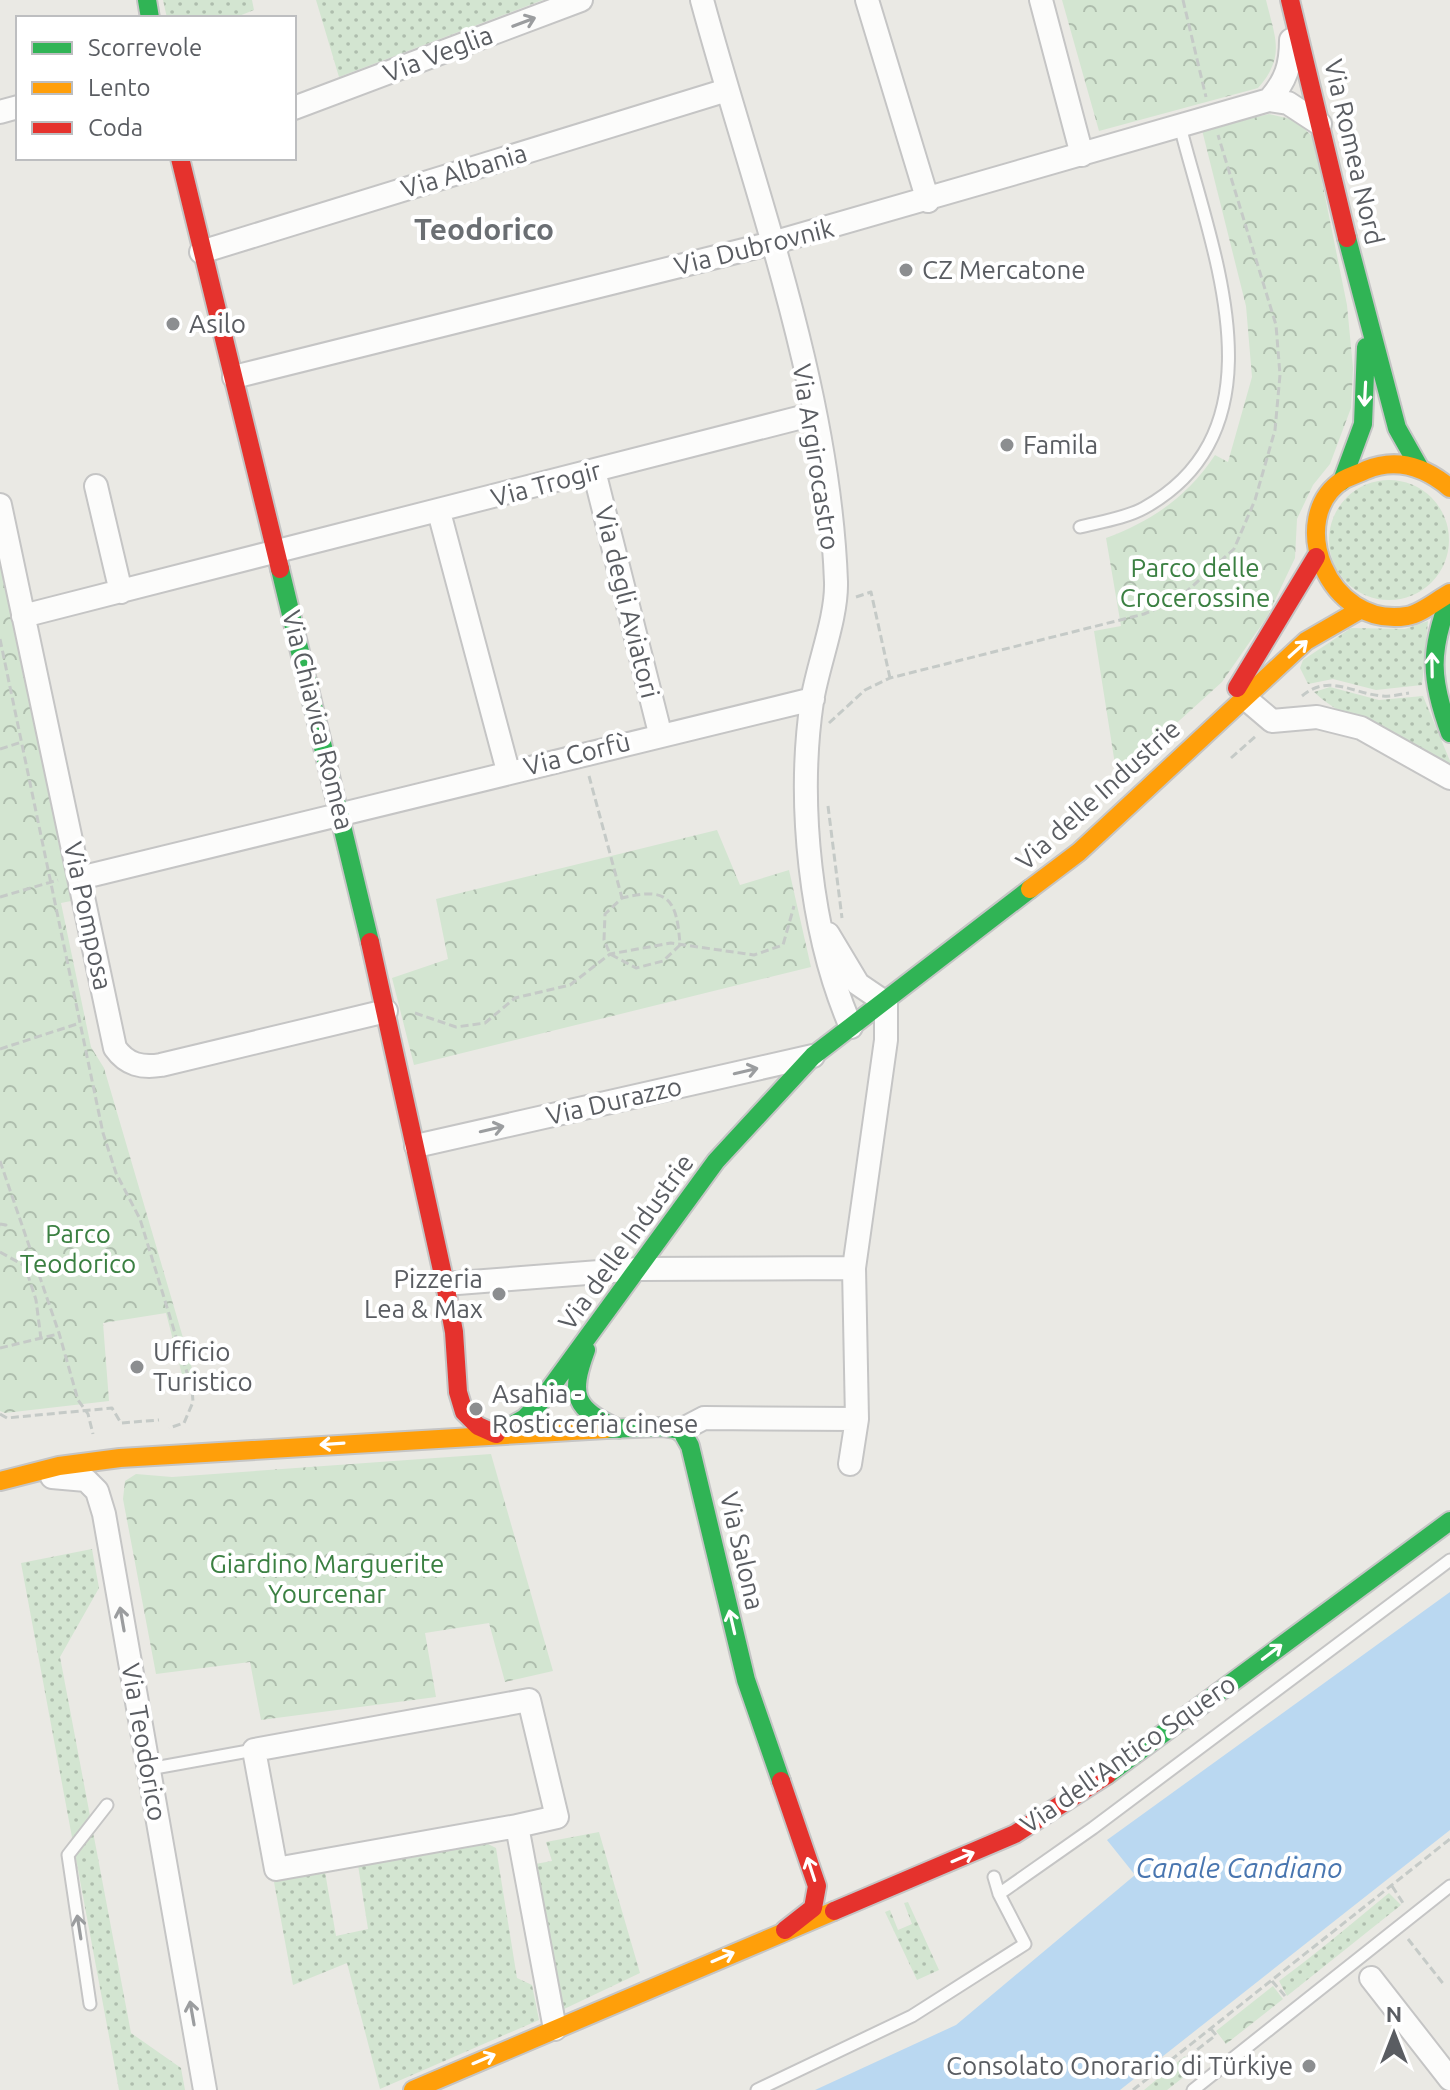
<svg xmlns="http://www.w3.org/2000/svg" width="1450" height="2090" font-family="Ubuntu,sans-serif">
<defs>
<pattern id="grass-dots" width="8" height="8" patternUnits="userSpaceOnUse" patternTransform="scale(2)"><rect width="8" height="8" fill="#d3e5d1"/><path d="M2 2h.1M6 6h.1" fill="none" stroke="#aebdad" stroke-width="1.8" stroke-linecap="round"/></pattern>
<pattern id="park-crowns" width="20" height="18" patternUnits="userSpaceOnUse" patternTransform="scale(2)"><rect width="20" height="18" fill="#d3e5d1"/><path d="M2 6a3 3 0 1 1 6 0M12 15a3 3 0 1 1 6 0" fill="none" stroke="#aebdad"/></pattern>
</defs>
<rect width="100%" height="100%" fill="#eae9e4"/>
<!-- grass -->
<path fill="url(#grass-dots)" d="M163,0H252L254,10L234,18H167Z
M316,0H543L339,77Z
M1329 540a60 60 0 1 1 120 0a60 60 0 1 1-120 0Z
M1428,621L1422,685L1376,690L1333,679L1308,684L1300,668L1303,660L1351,628L1405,629Z
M1330,687L1379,700L1423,696L1450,761V770C1407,735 1351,727 1314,692Z
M92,1549L99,1588L60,1657L131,2033L181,2068L185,2090H119L21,1563Z
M599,1832L640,1973L562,2010L535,1864L552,1861L546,1842Z
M484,1842L496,1848L517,1978L532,1985L539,2020L380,2089L347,1963L293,1985L274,1882L325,1872L336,1936L368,1929L358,1865Z
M1389,1893L1401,1905L1287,1996L1279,1981C1317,1953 1350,1925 1389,1893Z
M908,1902L939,1970L917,1980L885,1912L890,1910L898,1930L912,1924L904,1903Z
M1185,2056L1194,2069L1167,2090H1144Z"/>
<!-- park -->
<path fill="url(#park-crowns)" d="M1062,0H1266C1275,38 1286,56 1258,88L1099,131Z
M1269,114L1295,120L1313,137L1347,305L1353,368L1351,408L1330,464L1313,485L1297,519L1295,558L1267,617L1222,682L1117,777L1094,631L1121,626L1106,538C1152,521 1187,497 1215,455L1228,462L1252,377L1246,306L1202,130Z
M0,560L71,901L61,903L91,1047L104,1068L198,1389L186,1390L166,1313L103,1323L109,1401L5,1413L0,1411Z
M717,830L740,885L789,870L811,967L414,1065L392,978L448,959L436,899Z
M491,1454L553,1671L505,1682L489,1623L425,1633L436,1697L261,1720L250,1662L156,1674L123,1499L125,1481L136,1474L172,1477Z
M1273,1986L1283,1999L1226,2044L1216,2031Z"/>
<!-- water -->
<path fill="#bad8f1" d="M1450,1592V1830L1120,2090H815L956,2025L1135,1875L1107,1840Z"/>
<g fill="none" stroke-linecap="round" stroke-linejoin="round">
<defs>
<path id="lane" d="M1080,527C1100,522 1126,518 1144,508C1288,428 1211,249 1180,126
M149,1769L254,1750
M994,1877L999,1894
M90,2004L68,1855L107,1805
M757,2090L912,2016L1025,1944L999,1894L1093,1828L1450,1560
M1193,2090L1450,1886"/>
<path id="street" d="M702,0C753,188 829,386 836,582C837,618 818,664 812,701C797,802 810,933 851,1027
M867,0L928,201
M1041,0L1082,155
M1269,100C1286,81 1291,65 1291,40
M294,108L581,0
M0,112L18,107
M201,252L727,90
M234,377L772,243L1269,100L1288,103L1320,124
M594,471L660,733
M96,486L121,592
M0,505L115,1048C127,1065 142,1068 161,1065L386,1011
M439,512L508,771
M23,616L814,414
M1245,683V698L1272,721L1317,717L1361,728L1450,778
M80,878L813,699
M828,934L858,984L886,1003V1040L854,1268L857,1419L850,1464
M416,1146L813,1056
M445,1284L638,1269L854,1268
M681,1430L704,1418L857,1419
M52,1477L86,1480L97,1491L104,1514L205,2090
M517,1826L276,1869L254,1750L529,1700L557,1817L517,1826L555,2029
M1371,1978L1450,2079"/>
<path id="fast" d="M147,0L150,18
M1347,238L1397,428L1419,467
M1342,481L1363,424L1366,347
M280,569L370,942
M1450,597C1429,651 1430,679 1450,733
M586,1350C569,1396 574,1409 619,1429
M606,1429L662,1427L681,1430L690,1446L746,1680L781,1781
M497,1434L525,1418L541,1401L716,1161L813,1056L1030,889
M1107,1775L1450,1521"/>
<path id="slow" d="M1450,488C1425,467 1397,457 1366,470C1358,474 1350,476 1343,480C1285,517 1327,629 1407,616C1421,614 1437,600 1450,593
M1030,889L1079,852L1306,641L1358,611
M0,1481L59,1466L120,1458L606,1429
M413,2090L834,1911"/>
<path id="jam" d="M1290,0L1347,238
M180,158L280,569
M1237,688L1316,557
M370,942L445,1284L454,1332L458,1392L464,1412L478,1426L496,1434
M781,1781L817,1886L813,1908L785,1930
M834,1911L1015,1834L1107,1775"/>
</defs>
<!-- lane casing -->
<use href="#lane" stroke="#c5c5c5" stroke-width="15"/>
<!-- street casing -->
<use href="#street" stroke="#c5c5c5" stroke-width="26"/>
<!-- fast casing -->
<use href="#fast" stroke="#c5c5c5" stroke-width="22"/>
<!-- slow casing -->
<use href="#slow" stroke="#c5c5c5" stroke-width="22"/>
<!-- jam casing -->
<use href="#jam" stroke="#c5c5c5" stroke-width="22"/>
<!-- path -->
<path stroke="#c5cac7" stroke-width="3" stroke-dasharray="8 4" stroke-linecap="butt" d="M1183,0L1206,97
M856,597L871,592L890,678
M0,639L103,1133L116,1173L140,1219L192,1389L193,1402L184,1423L169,1428
M1302,696C1329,673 1353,694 1383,696C1392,697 1401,694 1409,693
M829,723L865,690L890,678L1144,614L1177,600L1234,549L1255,500L1275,430L1280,375L1276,325L1218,135
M0,749L22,742
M1231,758L1257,735
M589,776L622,898L605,914L604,940L610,954L636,968L663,961L680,945C677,900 669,886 622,898
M828,806L842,918
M0,897L58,880
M415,1013L456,1027L485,1023L515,998L570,985L610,954L671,943L754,955L783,945L794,906
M0,1049L80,1023
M0,1161L59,1333L78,1400L88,1414L93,1434
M0,1224L6,1225L0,1226
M0,1252L25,1266L36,1300L41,1339
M0,1348L58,1334
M0,1414L7,1418L112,1408L121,1423L159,1420
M1392,1886L1403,1903
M1408,1939L1445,1986
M1272,1981L1285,1996
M1197,2067L1189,2056L1216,2035L1211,2029
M1133,2090L1450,1839"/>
<!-- lane -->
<use href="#lane" stroke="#fcfcfb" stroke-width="11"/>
<!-- street -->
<use href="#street" stroke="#fcfcfb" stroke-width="22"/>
<!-- fast -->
<use href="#fast" stroke="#30b455" stroke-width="18"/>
<!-- slow -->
<use href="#slow" stroke="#ff9f0a" stroke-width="18"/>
<!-- jam -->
<use href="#jam" stroke="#e5322d" stroke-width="18"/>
</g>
<!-- one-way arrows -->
<defs><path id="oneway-shaft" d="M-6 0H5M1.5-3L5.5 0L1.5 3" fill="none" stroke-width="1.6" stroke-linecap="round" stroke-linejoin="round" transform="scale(2)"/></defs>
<g stroke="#9b9d9f">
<use href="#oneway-shaft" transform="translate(524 22) rotate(-21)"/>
<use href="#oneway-shaft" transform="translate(746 1071) rotate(-13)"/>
<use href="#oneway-shaft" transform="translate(492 1129) rotate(-13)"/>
<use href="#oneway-shaft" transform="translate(122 1619) rotate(-100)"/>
<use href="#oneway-shaft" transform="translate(79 1927) rotate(-99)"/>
<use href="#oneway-shaft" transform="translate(192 2013) rotate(-100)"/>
</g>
<g stroke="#fff">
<use href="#oneway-shaft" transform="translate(1365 394) rotate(93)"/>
<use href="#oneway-shaft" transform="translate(1298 649) rotate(-42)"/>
<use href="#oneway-shaft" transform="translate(1432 665) rotate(-91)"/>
<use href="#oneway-shaft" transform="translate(332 1444) rotate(176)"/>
<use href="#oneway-shaft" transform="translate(732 1622) rotate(-103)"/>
<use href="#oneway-shaft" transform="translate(1272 1652) rotate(-37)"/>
<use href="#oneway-shaft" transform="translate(963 1857) rotate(-23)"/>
<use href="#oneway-shaft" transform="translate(811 1869) rotate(-108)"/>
<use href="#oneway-shaft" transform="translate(723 1957) rotate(-23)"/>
<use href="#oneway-shaft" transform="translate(484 2059) rotate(-23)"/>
</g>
<!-- markers -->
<g fill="#8c8e90" stroke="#fff" stroke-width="3">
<circle cx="906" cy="270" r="8"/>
<circle cx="173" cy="324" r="8"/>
<circle cx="1007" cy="445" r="8"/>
<circle cx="499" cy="1294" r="8"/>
<circle cx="137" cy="1367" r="8"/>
<circle cx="476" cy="1409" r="8"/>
<circle cx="1309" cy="2066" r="8"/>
</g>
<g text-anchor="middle" stroke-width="8" stroke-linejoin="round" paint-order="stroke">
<!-- street labels -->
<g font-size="26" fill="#5a5d62" stroke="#fff">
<text transform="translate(438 54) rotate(-21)" y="9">Via Veglia</text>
<text transform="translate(1354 152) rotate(77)" y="9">Via Romea Nord</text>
<text transform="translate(464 171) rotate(-17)" y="9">Via Albania</text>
<text transform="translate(754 247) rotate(-14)" y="9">Via Dubrovnik</text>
<text transform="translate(816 457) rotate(81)" y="9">Via Argirocastro</text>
<text transform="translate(546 484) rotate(-15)" y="9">Via Trogir</text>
<text transform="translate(627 602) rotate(76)" y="9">Via degli Aviatori</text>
<text transform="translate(318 720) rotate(76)" y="9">Via Chiavica Romea</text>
<text transform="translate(577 754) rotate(-14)" y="9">Via Corfù</text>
<text transform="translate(1098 795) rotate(-42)" y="9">Via delle Industrie</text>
<text transform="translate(88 916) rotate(78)" y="9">Via Pomposa</text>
<text transform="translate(614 1101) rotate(-13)" y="9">Via Durazzo</text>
<text transform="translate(626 1242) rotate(-54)" y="9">Via delle Industrie</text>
<text transform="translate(742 1551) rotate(77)" y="9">Via Salona</text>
<text transform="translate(144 1742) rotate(80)" y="9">Via Teodorico</text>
<text transform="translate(1128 1754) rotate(-35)" y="9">Via dell'Antico Squero</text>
</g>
<!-- poi labels -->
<g font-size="26" fill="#5a5d62" stroke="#fff" text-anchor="start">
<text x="922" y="279">CZ Mercatone</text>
<text x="189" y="333">Asilo</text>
<text x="1023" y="454">Famila</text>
<text x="483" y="1288" text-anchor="end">Pizzeria<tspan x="483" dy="30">Lea &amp; Max</tspan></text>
<text x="153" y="1361">Ufficio<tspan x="153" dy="30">Turistico</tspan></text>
<text x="492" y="1403">Asahia -<tspan x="492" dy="30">Rosticceria cinese</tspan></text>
<text x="1293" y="2075" text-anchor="end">Consolato Onorario di Türkiye</text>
</g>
<!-- park labels -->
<g font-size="26" fill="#3b8042" stroke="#fff">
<text x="1195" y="577">Parco delle<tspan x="1195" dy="30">Crocerossine</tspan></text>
<text x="78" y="1243">Parco<tspan x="78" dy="30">Teodorico</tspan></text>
<text x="327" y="1573">Giardino Marguerite<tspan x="327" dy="30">Yourcenar</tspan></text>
</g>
<!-- water labels -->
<g font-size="28" font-style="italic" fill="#4976b0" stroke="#fff">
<text x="1239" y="1878">Canale Candiano</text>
</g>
<!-- quarter labels -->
<g font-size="30" font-weight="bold" fill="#6b6f73" stroke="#fff">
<text x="484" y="240">Teodorico</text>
</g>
</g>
<!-- legend -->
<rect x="16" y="16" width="280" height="144" fill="#ffffff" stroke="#bdbec0" stroke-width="2"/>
<rect x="32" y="42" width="40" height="12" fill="#30b455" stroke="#bdbec0" stroke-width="2"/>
<text x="88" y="56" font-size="24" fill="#5a5d62">Scorrevole</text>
<rect x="32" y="82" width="40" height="12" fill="#ff9f0a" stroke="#bdbec0" stroke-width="2"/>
<text x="88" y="96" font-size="24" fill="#5a5d62">Lento</text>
<rect x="32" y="122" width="40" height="12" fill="#e5322d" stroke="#bdbec0" stroke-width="2"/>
<text x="88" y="136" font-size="24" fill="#5a5d62">Coda</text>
<!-- north arrow -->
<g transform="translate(1394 2034)" stroke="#ffffff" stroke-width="6" paint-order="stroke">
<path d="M0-6L14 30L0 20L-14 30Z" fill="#5a5d62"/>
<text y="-12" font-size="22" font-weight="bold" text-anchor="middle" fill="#5a5d62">N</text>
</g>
</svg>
